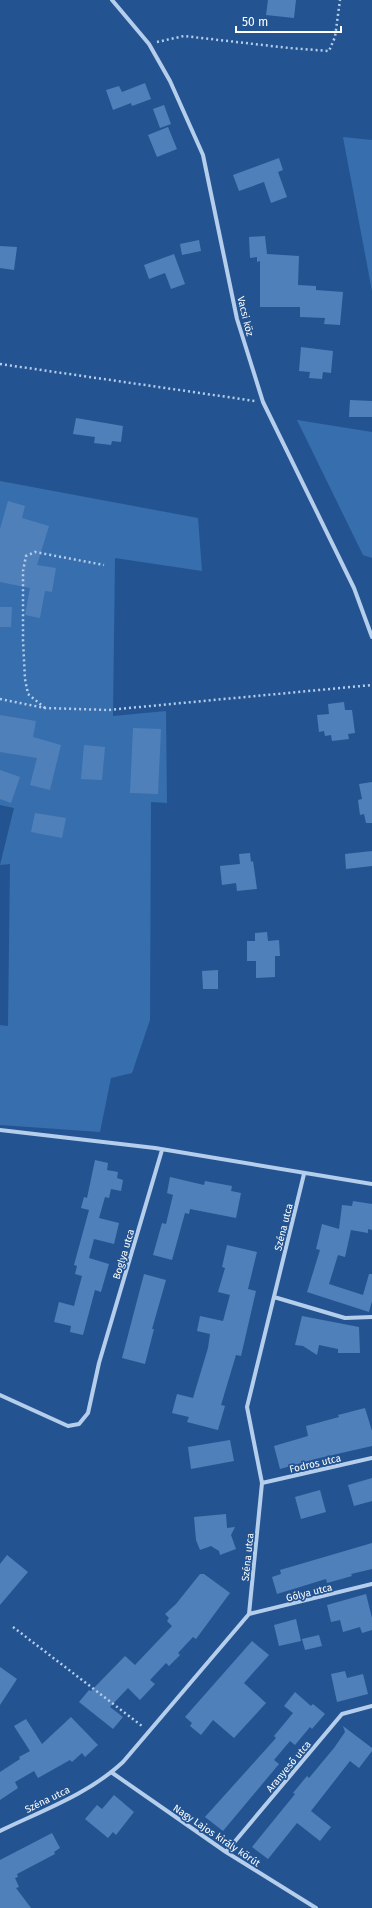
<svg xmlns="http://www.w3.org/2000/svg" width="372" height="1908" font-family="'Fira Sans',sans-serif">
<rect width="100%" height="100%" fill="#235491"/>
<!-- green -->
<path fill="#376eae" d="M343,137L372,140V291Z
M297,420L372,432V558L363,555Z
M0,481L198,518L202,571L115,558L113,716L166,711L167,803L151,802L150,1020L132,1073L111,1078L100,1132L0,1125V1025L8,1026L10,864L0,865L14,808L0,805Z"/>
<!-- building -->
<path fill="#5080b9" d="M268,0H296L294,18L266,15Z
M145,83L151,99L132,106L131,103L113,110L106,90L119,86L122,92Z
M164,105L171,124L160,128L153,109Z
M168,127L177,149L157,157L148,135Z
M279,158L283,170L278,172L287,197L271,203L264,182L239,191L233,175Z
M265,236L267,254L299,256L298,285L316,286V290L343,292L340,325L324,324L325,318L300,317V307H260V261L257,262V257L250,258L249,237Z
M199,240L201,251L182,255L180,244Z
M0,246L17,247L14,270L0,268Z
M174,254L185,284L171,289L165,273L149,279L144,265Z
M301,347L333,351L331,373L323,372L322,379L309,378L310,372L299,371Z
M350,400L372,401V417H349Z
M76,418L123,426L121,442L112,441L111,445L94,443L95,437L73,434Z
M8,501L25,506L22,518L49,526L37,565L56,568L52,592L45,591L40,618L25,615L30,588L0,582V529Z
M0,607H12L11,627H0Z
M344,702L345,710H352L355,733L348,734L349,739L332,741L331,735L325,736L324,731L319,732L317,715L329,714L328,704Z
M0,715L36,721L33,737L61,745L50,790L30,785L37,758L0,752Z
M133,728L161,729L158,794L130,793Z
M84,745L105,747L102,780L81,779Z
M0,770L20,777L11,803L0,799Z
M372,782V823H366L364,814L360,815L358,800L362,799L359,784Z
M35,813L66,818L62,838L31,832Z
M372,851V866L346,869L345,854Z
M250,853L251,862L253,861L257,889L237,891L236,883L222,885L220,866L240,864L239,854Z
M267,932L268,941L279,940L280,956H275V977L256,978V961H247V941H255V933Z
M218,970V989H203L202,971Z
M95,1160L108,1163L107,1170L118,1172L117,1178L123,1180L121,1191L111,1189L109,1198L105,1197L99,1218L119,1223L114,1244L94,1239L89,1258L109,1264L101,1292L95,1290L83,1335L70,1332L71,1326L54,1322L59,1302L74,1306L82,1276L75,1274L77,1266L74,1265L89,1210L81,1208L84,1197L87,1198Z
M170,1177L204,1185L205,1181L232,1186L231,1191L241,1193L236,1218L190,1209L189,1214L185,1213L172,1260L153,1255L162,1223L166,1224L173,1195L167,1193Z
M353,1201L372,1204V1230L368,1229V1233L351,1230L345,1257L338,1255L329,1284L363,1295L369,1274H372V1301L369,1312L307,1292L320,1250L316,1249L322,1224L339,1229L342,1205L352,1206Z
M227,1245L257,1252L248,1289L256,1291L241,1356L236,1355L221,1405L225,1406L218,1430L187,1422L189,1417L172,1413L177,1394L193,1398L208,1348L210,1334L197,1331L200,1316L223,1321L230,1295L218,1292L225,1268L222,1267Z
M144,1274L166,1280L152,1329H154L145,1364L122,1358Z
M302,1316L359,1327L360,1353H338V1349L319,1345L317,1355L303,1346L295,1345Z
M365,1408L372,1431V1446L315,1459L280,1469L274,1446L308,1436L306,1426L339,1417L338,1415Z
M230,1440L234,1461L191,1469L188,1447Z
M372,1478V1501L354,1506L348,1485Z
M320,1490L326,1512L301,1519L295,1497Z
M226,1514L227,1528L235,1527L231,1535L236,1549L220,1555L219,1551L211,1546L200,1550L196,1540L194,1517Z
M372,1543V1569L351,1574L352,1576L327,1583L326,1579L277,1594L272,1577L281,1574L280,1570Z
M7,1555L28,1572L0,1605V1564Z
M200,1574H204L230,1593L196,1639L193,1637L178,1653L180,1655L169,1666L166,1663L150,1680L155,1684L140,1700L128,1688L110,1707L123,1717L113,1729L79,1702L89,1690L91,1691L125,1656L135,1665L172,1626L167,1621L169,1618L165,1614L176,1604Z
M366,1594L372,1618V1630L362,1633L360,1627L343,1632L340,1620L331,1622L327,1605Z
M296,1619L301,1641L279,1646L274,1625Z
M319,1635L322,1646L305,1650L302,1639Z
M252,1641L269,1655L244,1683L266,1703L234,1738L213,1720L201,1735L190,1726L192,1723L185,1717Z
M0,1667L17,1679L0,1705Z
M345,1671L347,1678L363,1674L368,1694L337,1702L331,1674Z
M295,1692L311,1706L313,1704L325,1714L312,1729L310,1727L295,1745L290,1741L274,1760L279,1764L223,1831L205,1817L276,1738L274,1736L293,1713L284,1706Z
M71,1717L98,1745L85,1757L82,1753L72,1762L70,1760L38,1778L34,1771L15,1782L18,1788L0,1800V1772L20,1759L19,1757L30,1751L14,1726L26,1719L42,1744Z
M343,1726L372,1748V1751L359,1768L350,1761L311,1811L331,1827L320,1841L297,1823L268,1859L252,1847L295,1794L293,1793L307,1776L309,1778L334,1748L345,1732Z
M114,1795L134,1812L116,1835L113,1832L108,1838L85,1819L97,1805L102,1809Z
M52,1833L60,1848L54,1852L55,1854L17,1874L18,1877L15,1878L19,1887L16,1888L31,1908H0V1860Z"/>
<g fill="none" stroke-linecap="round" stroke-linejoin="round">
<!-- path -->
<path stroke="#b5ceec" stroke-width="2.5" stroke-dasharray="2 3" stroke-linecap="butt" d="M157,42L184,36L289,48L329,51L335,37L340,0
M0,364L255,401
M0,699L45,708L108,710L372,685
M45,708L28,694L25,679L23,640V571L26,556L35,552L104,565
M13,1627L142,1726"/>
<!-- minor -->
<path stroke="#b5ceec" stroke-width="4" d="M112,0L149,44L170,81L203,155L237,319L263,402L354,588L372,637
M0,1130L155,1148L372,1184
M274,1297L345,1318L372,1317
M0,1395L68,1426L79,1424L88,1413L99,1363L162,1150
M262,1483L372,1458
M249,1614L372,1584
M111,1772L226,1852L316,1908
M0,1831C41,1811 89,1794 123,1762L249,1614L262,1483L247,1407L304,1174
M226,1852L342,1714L372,1706"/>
</g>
<g text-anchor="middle" stroke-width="3.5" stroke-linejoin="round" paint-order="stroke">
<!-- street labels -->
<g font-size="10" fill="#fff" stroke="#235491">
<text transform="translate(246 316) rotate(76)" y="4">Vacsi köz</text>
<text transform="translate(283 1227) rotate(-76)" y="4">Széna utca</text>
<text transform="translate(123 1254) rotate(-73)" y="4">Boglya utca</text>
<text transform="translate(315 1463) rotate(-13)" y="4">Fodros utca</text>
<text transform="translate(247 1557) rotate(-84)" y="4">Széna utca</text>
<text transform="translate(309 1592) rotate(-14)" y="4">Gólya utca</text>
<text transform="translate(288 1766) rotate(-50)" y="4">Aranyeső utca</text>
<text transform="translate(47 1799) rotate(-26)" y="4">Széna utca</text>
<text transform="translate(217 1835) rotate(34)" y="4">Nagy Lajos király körút</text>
</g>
</g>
<!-- scale -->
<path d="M236 26v6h105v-6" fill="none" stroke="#ffffff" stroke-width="2"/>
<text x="242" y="26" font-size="12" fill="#ffffff" stroke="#235491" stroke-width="3" paint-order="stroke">50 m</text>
</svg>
